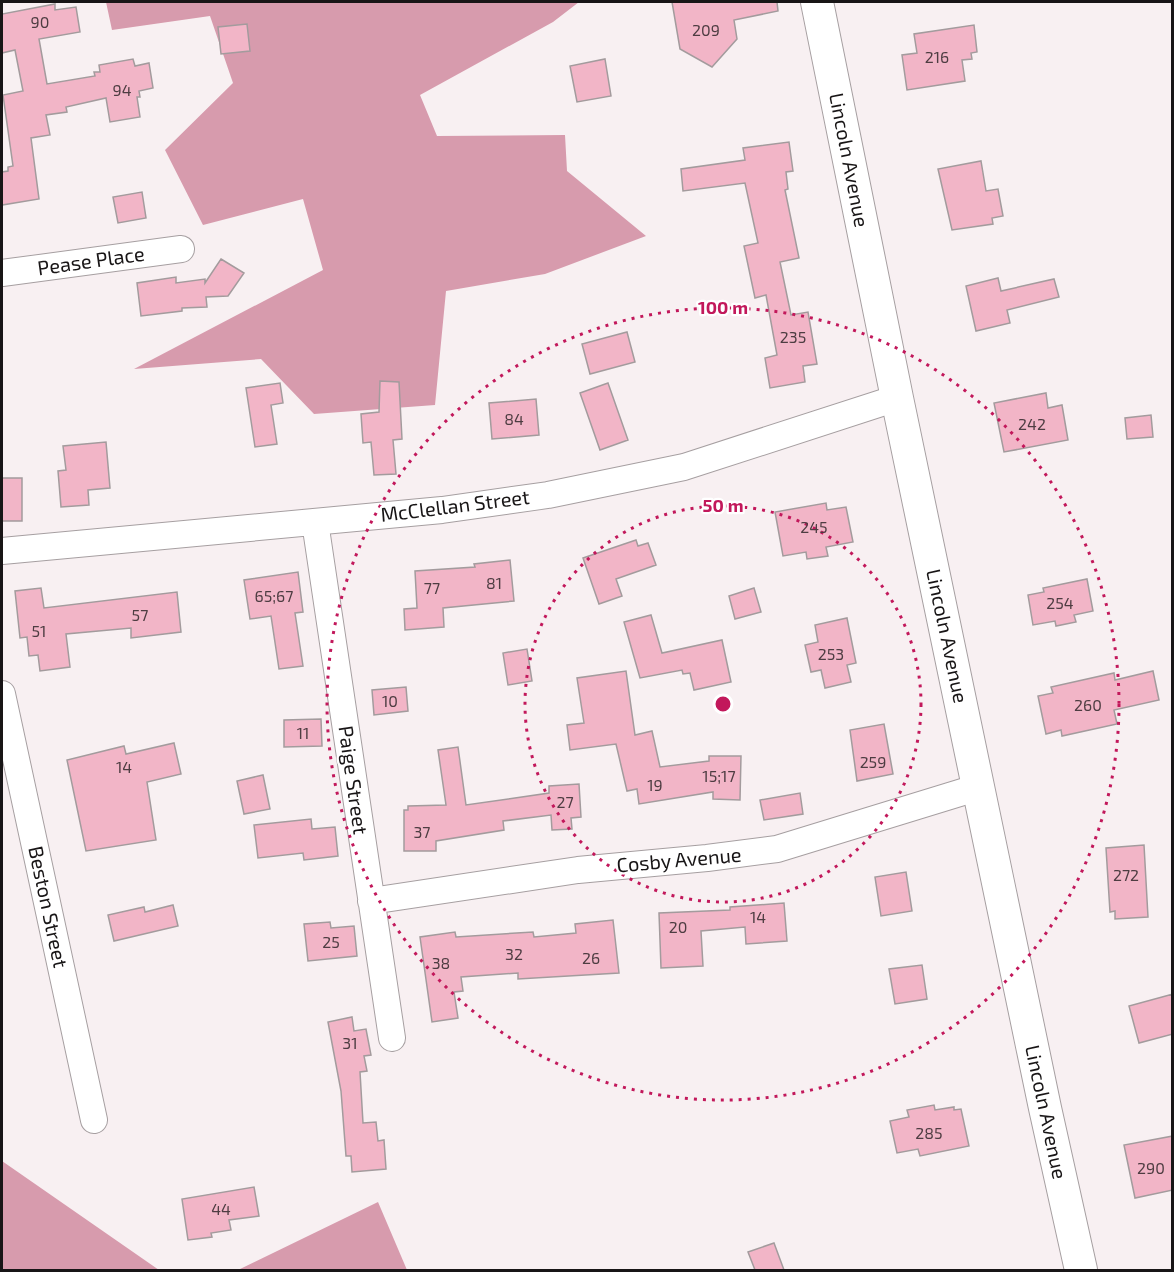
<svg xmlns="http://www.w3.org/2000/svg" width="1174" height="1272" font-family="'Exo 2',sans-serif">
<rect width="100%" height="100%" fill="#f8f0f2"/>
<!-- forest -->
<path fill="#d79bad" d="M106,2H579L553,22L420,95L437,136L565,135L567,171L646,236L545,274L446,291L435,405L314,414L261,359L134,369L323,270L303,199L203,225L165,150L233,83L210,16L112,30Z
M2,1161L159,1270H2Z
M378,1202L407,1270H238Z"/>
<!-- building -->
<path fill="#f2b5c7" stroke="#a39b9d" stroke-width="1.5" d="M672,2H777L778,11L734,20L737,39L712,67L680,49Z
M55,4V10L76,7L80,32L39,39L47,84L95,76L94,72H100L99,65L133,59L135,66L149,63L153,88L139,91L140,97H137L140,117L110,122L106,98L66,107L67,112L46,115L50,135L31,138L39,199L2,205V172L8,171V167L13,166L3,95L23,91L15,50L2,53V14Z
M247,24L250,51L221,54L218,27Z
M974,25L977,52L971,53L972,59L962,60L965,81L907,90L902,55L917,53L914,34Z
M605,59L611,96L577,102L570,66Z
M789,142L793,171L786,172L788,189L785,190L799,258L780,262L791,315L808,312L817,364L803,366L805,382L770,388L765,358L777,355L766,295L755,298L744,246L758,243L745,183L683,191L681,169L745,160L743,148Z
M981,161L986,191L998,189L1003,216L992,218L993,224L952,230L938,169Z
M142,192L146,218L118,223L113,197Z
M221,259L244,273L228,296L206,297L207,307L182,308V311L141,316L137,283L176,277V283L205,279V283Z
M998,278L1001,291L1054,279L1059,297L1007,310L1010,323L976,331L966,286Z
M627,332L635,362L590,374L582,344Z
M380,381L399,382L402,439L393,440L396,474L374,475L371,442L363,443L361,414L379,412Z
M280,383L283,403L271,405L277,444L255,447L246,388Z
M608,383L628,440L600,450L580,393Z
M1046,393L1048,408L1062,405L1068,440L1004,452L994,403Z
M536,399L539,435L492,439L489,403Z
M1151,415L1153,437L1127,439L1125,418Z
M106,442L110,488L88,490L89,505L61,507L58,471L66,470L63,446Z
M2,478H22V521H2Z
M826,503L827,510L846,507L853,542L826,547L828,556L807,559L806,552L783,556L775,512Z
M636,540L638,546L648,543L656,565L616,579L622,596L599,604L583,558Z
M510,560L514,601L443,608L444,627L405,630L404,609L417,608L415,571L475,567L474,564Z
M298,572L303,612L295,613L303,666L279,669L271,616L250,619L244,580Z
M1087,579L1093,611L1074,615L1076,622L1056,626L1055,621L1033,625L1028,595L1044,592L1043,588Z
M41,588L44,608L177,592L181,632L131,638V628L66,634L70,667L40,671L38,655L29,656L27,637L20,638L15,591Z
M754,588L761,612L735,619L729,596Z
M651,615L662,653L722,640L731,682L694,690L690,673L683,674L682,670L640,678L624,622Z
M847,618L856,663L847,665L851,682L825,688L821,670L811,672L805,645L818,642L815,625Z
M527,649L532,681L508,685L503,653Z
M626,671L635,735L652,731L660,767L709,761V756H741L740,800L713,799V792L639,804L637,789L627,791L616,744L570,750L567,725L584,723L577,678Z
M1153,671L1159,700L1114,710L1117,724L1062,736L1061,730L1046,734L1038,696L1053,693L1051,687L1114,673L1115,680Z
M406,687L408,711L374,715L372,690Z
M321,719L322,746L284,747V720Z
M884,724L893,774L857,781L850,730Z
M174,743L181,774L147,782L156,840L86,851L67,760L124,746L126,754Z
M458,747L466,805L549,793V786L579,784L581,817L571,818L572,829L552,830L551,815L503,821L504,830L436,841V851H404V810H408V806L446,805L438,750Z
M263,775L270,809L244,814L237,781Z
M800,793L803,814L764,820L760,800Z
M311,819L312,829L335,827L338,856L304,860L303,853L258,858L254,825Z
M1144,845L1148,917L1115,919V911L1110,912L1106,848Z
M906,872L912,911L881,916L875,877Z
M784,903L787,941L746,944L745,927L701,931L703,966L661,968L659,913L730,910V907Z
M173,905L178,926L114,941L108,915L144,907L145,912Z
M613,920L619,973L518,979V973L461,977L463,991L454,992L458,1018L432,1022L420,937L455,932L456,937L533,932L534,937L576,933L575,924Z
M330,922L331,928L354,926L357,956L308,961L304,924Z
M922,965L927,999L895,1004L889,969Z
M1173,994V1034L1139,1043L1129,1006Z
M352,1017L354,1031L366,1029L371,1055L364,1056L367,1071L360,1072L363,1123L376,1122L378,1141L384,1140L386,1169L352,1172L351,1156H346L341,1091L328,1022Z
M934,1105L935,1110L954,1107V1110L961,1109L969,1146L920,1156L918,1149L897,1153L890,1121L909,1117L907,1110Z
M1173,1136V1190L1135,1198L1124,1145Z
M254,1187L259,1216L229,1220L231,1230L211,1233L212,1237L188,1240L182,1199Z
M774,1243L784,1270H755L748,1252Z"/>
<g fill="none" stroke-linecap="round" stroke-linejoin="round">
<defs>
<path id="minor" d="M2,273L181,249
M315,522L392,1038
M2,551L442,510L548,495L684,467L897,398
M2,694L94,1120
M371,901L578,870L707,858L777,849L979,787"/>
<path id="tertiary" d="M817,2L897,398L1045,1108L1081,1270"/>
</defs>
<!-- minor casing -->
<use href="#minor" stroke="#a69fa1" stroke-width="28"/>
<!-- tertiary casing -->
<use href="#tertiary" stroke="#a69fa1" stroke-width="34"/>
<!-- minor -->
<use href="#minor" stroke="#fff" stroke-width="26"/>
<!-- tertiary -->
<use href="#tertiary" stroke="#fff" stroke-width="32"/>
</g>
<!-- distance rings -->
<g fill="none" stroke="#c2185b" stroke-width="3" stroke-dasharray="3 6">
<circle cx="723" cy="704" r="198"/>
<circle cx="723" cy="704" r="396"/>
</g>
<g text-anchor="middle" stroke-width="4.5" stroke-linejoin="round" paint-order="stroke">
<!-- number labels -->
<g font-size="16" fill="#4e3d42">
<text x="40" y="28">90</text>
<text x="706" y="36">209</text>
<text x="937" y="63">216</text>
<text x="122" y="96">94</text>
<text x="793" y="343">235</text>
<text x="514" y="425">84</text>
<text x="1032" y="430">242</text>
<text x="814" y="533">245</text>
<text x="494" y="589">81</text>
<text x="432" y="594">77</text>
<text x="274" y="602">65;67</text>
<text x="1060" y="609">254</text>
<text x="140" y="621">57</text>
<text x="39" y="637">51</text>
<text x="831" y="660">253</text>
<text x="390" y="707">10</text>
<text x="1088" y="711">260</text>
<text x="303" y="739">11</text>
<text x="873" y="768">259</text>
<text x="124" y="773">14</text>
<text x="719" y="782">15;17</text>
<text x="655" y="791">19</text>
<text x="565" y="808">27</text>
<text x="422" y="838">37</text>
<text x="1126" y="881">272</text>
<text x="758" y="923">14</text>
<text x="678" y="933">20</text>
<text x="331" y="948">25</text>
<text x="514" y="960">32</text>
<text x="591" y="964">26</text>
<text x="441" y="969">38</text>
<text x="350" y="1049">31</text>
<text x="929" y="1139">285</text>
<text x="1151" y="1174">290</text>
<text x="221" y="1215">44</text>
</g>
<!-- street labels -->
<g font-size="20" fill="#181516" stroke="#fff">
<text transform="translate(849 160) rotate(79)" y="7">Lincoln Avenue</text>
<text transform="translate(91 261) rotate(-8)" y="7">Pease Place</text>
<text transform="translate(455 506) rotate(-7)" y="7">McClellan Street</text>
<text transform="translate(947 636) rotate(78)" y="7">Lincoln Avenue</text>
<text transform="translate(353 780) rotate(82)" y="7">Paige Street</text>
<text transform="translate(679 860) rotate(-5)" y="7">Cosby Avenue</text>
<text transform="translate(48 907) rotate(78)" y="7">Beston Street</text>
<text transform="translate(1046 1112) rotate(78)" y="7">Lincoln Avenue</text>
</g>
</g>
<circle cx="723" cy="704" r="9" fill="#c2185b" stroke="#fff" stroke-width="3"/>
<g font-size="18" text-anchor="middle" font-weight="bold" fill="#c2185b" stroke="#fff" stroke-width="4.5" stroke-linejoin="round" paint-order="stroke">
<text x="723" y="314">100 m</text>
<text x="723" y="512">50 m</text>
</g>
<!-- border -->
<rect width="1174" height="1272" fill="none" stroke="#181516" stroke-width="6"/>
</svg>
